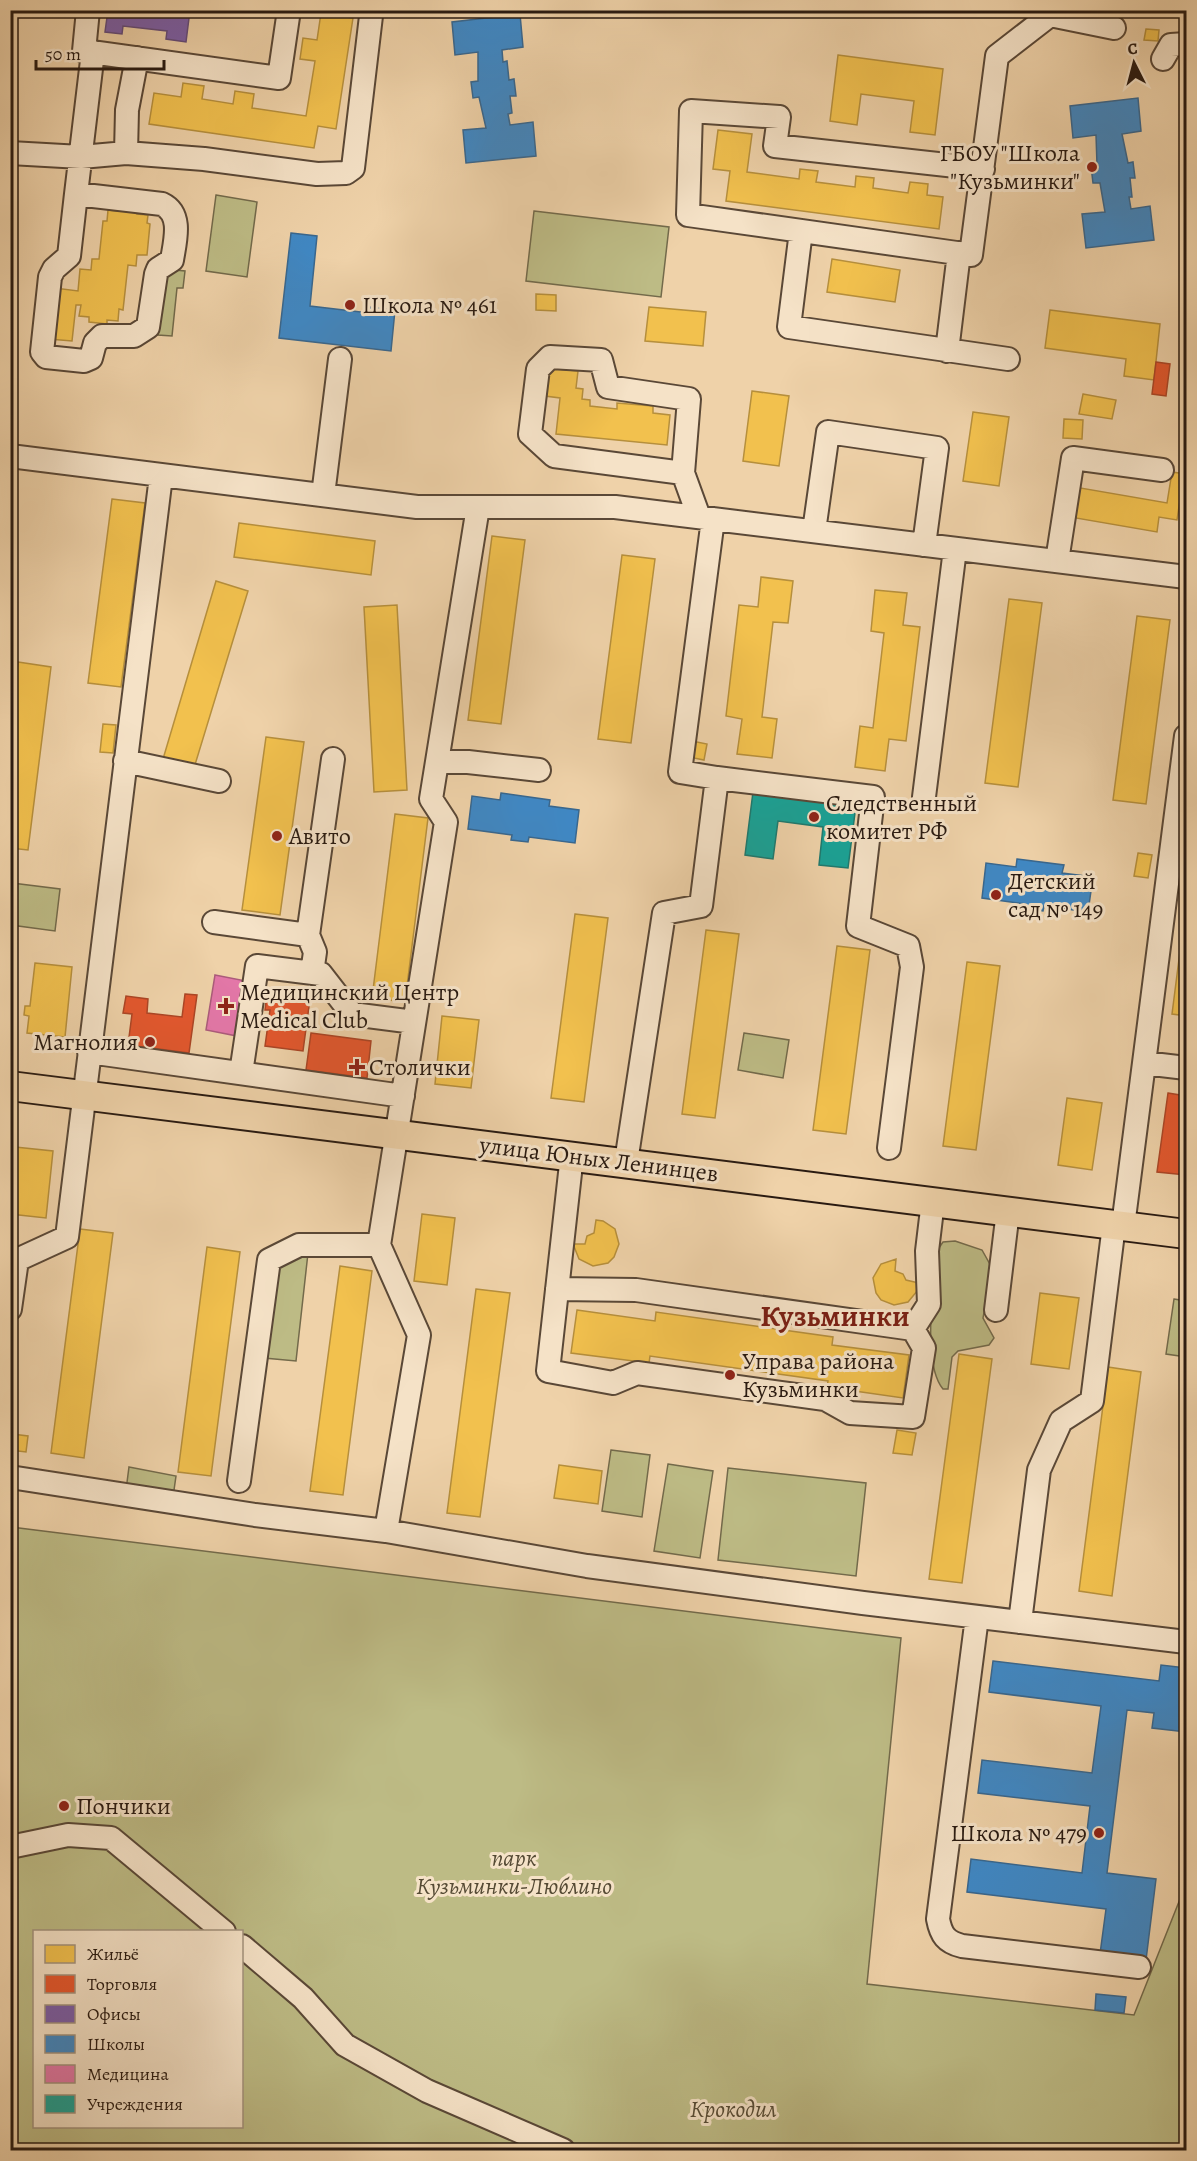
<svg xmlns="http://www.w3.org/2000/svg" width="1197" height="2161" font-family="Alegreya,serif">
<rect width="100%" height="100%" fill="#efd2a9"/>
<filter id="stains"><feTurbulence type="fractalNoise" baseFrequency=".00333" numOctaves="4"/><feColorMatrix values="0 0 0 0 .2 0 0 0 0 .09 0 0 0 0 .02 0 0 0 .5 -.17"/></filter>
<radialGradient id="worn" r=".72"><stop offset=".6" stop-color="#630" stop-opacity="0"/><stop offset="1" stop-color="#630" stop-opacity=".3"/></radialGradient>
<!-- green -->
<path fill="#bdbb85" stroke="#736a4b" stroke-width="1.5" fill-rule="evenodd" d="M216,195L257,202L247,277L206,271Z
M534,211L669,227L661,297L526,281Z
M175,270L185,271L183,288H177L172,336L158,335L165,282L167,275Z
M12,883L60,889L55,931L11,925Z
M744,1033L789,1040L783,1078L738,1070Z
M955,1241L982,1250L992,1268L983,1318L994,1338L989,1345L958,1351L952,1357L948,1389H943C922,1364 934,1289 934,1255L943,1242Z
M308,1253L296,1361L264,1358L275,1269L285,1259Z
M1174,1299L1186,1301V1357L1166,1354Z
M611,1450L650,1455L642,1517L602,1511Z
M668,1464L713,1471L700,1558L654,1551Z
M129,1467L176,1476L173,1497L126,1490Z
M728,1468L866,1483L856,1576L718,1560Z
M11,1527L901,1638L867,1984L1134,2015L1186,1884V2150H11ZM34,1932H242V2126H34Z"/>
<!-- homes -->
<path fill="#f2c14e" stroke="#b68f3c" stroke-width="1.5" d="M321,13L353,18L336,129L318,126L314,148L149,124L154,93L181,97L183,83L204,86L202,99L233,104L235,91L254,94L252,108L306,116L315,61L300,59L303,38L317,40Z
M1146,29L1159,30L1158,41L1144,40Z
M838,55L943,69L935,135L910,132L914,101L861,94L857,125L830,121Z
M718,130L752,134L747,172L799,179L800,169L818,171L816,182L855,187L856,176L874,178L873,188L908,193L910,182L928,184L927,195L943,197L939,229L726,201L730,171L713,169Z
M118,208L138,210L137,214L148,215L147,223L150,224L147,255H137L136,266L128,265L123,310L119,309L118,321L107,320V324L89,322V317L79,316L81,305H76L72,341L49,339L55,288L78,291L80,269L91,270L92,259H99L103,221H107L108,210L117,211Z
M832,259L900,270L895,302L827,292Z
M536,294L556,295V311L536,310Z
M649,307L706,312L703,346L645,341Z
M1050,310L1160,324L1154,380L1124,376L1126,359L1045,348Z
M548,368L578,371L576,388L583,389L582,399L590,400V406L617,409V403L653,406V413L670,415L667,445L556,434L560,398L545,396Z
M752,391L789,396L779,466L743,461Z
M1083,394L1116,400L1112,419L1079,414Z
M973,412L1009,417L999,486L963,481Z
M1064,419L1083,420L1082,439L1063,438Z
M1172,472L1186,474V501L1180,500L1177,520L1159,517L1157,532L1070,517L1075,487L1167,503Z
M10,481L17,482L10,533Z
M112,499L145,503L121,687L88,683Z
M239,523L375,541L371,575L234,557Z
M492,536L525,540L501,724L468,720Z
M622,555L655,559L631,743L598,739Z
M761,577L793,581L788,623L773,622L762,717L777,719L772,758L737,754L742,719L726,716L739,605L758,607Z
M216,581L248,591L194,768L163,759Z
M875,590L907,593L903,625L920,627L906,741L889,739L885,771L855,767L860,726L873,728L884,633L871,631Z
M1009,599L1042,603L1018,787L985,783Z
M397,605L407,790L374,792L364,607Z
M1137,616L1170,620L1146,804L1113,800Z
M18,662L51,667L28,850L10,848V723Z
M103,724L116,725L113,753L100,752Z
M266,737L304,742L280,915L242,910Z
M692,741L707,744L704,760L689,757Z
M395,814L428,818L405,1002L372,998Z
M1138,853L1152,855L1148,878L1134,876Z
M1186,904V1016L1172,1014Z
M575,914L608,918L584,1102L551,1098Z
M706,930L739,934L715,1118L682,1114Z
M837,946L870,950L846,1134L813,1130Z
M967,962L1000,966L976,1150L943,1146Z
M35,963L72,967L65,1037L27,1033L29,1016L24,1015L25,1006H30Z
M442,1016L479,1020L471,1088L435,1084Z
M1067,1098L1102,1103L1092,1170L1058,1165Z
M15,1147L53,1151L46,1218L10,1214Z
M422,1214L455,1218L447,1285L414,1281Z
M596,1220L603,1221L615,1229L619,1244L614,1257L608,1263L593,1266L579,1259L573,1244H585L587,1236L594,1233Z
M80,1229L113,1233L84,1458L51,1453Z
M207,1247L240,1252L211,1476L178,1472Z
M896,1259L895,1271L903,1274L906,1280L919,1283L918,1290L908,1302L894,1305L881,1300L876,1293L873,1278L881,1264Z
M340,1266L372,1271L343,1495L310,1491Z
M476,1289L510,1293L480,1517L447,1513Z
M1040,1293L1079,1298L1069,1369L1031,1364Z
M577,1310L655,1321L656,1312L833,1337L832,1345L909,1355L903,1398L827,1387L828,1381L650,1356L649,1363L571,1353Z
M959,1354L992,1359L962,1583L929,1579Z
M1108,1367L1141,1372L1112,1596L1079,1591Z
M897,1430L916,1433L912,1455L893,1453Z
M12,1434L28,1436L26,1452L10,1450Z
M559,1465L602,1471L598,1504L554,1498Z"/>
<!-- shops -->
<path fill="#e4572e" stroke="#ac4525" stroke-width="1.5" d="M1156,362L1170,364L1166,396L1152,394Z
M185,994L197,995L189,1053L128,1045L132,1014L123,1013L126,996L148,999L147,1013L182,1017Z
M267,994L310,999L303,1051L265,1046L270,1010H265Z
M311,1033L371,1041L367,1078L306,1070Z
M1168,1093L1186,1096V1175L1157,1172Z"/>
<!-- offices -->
<path fill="#7b5ea7" stroke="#624a7a" stroke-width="1.5" d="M108,10H190L186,42L166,39L167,31L123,26L122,34L105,32Z"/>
<!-- schools -->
<path fill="#3f88c5" stroke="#38678f" stroke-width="1.5" d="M520,14L523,47L502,50L503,62L507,61L509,80L514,79L516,96H510L512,113L508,114L510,125L533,122L536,156L466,163L463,130L486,128L479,97L473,98L471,82L478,81V52L455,55L452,22Z
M1138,98L1141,131L1122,134L1128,163L1133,162L1135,178H1130L1132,197H1129L1131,209L1150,206L1154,240L1086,248L1082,214L1105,212L1100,183H1093L1091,166L1097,165L1096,135L1073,138L1070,106Z
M291,233L317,236L310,306L369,313L370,307L395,310L391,351L279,338Z
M501,793L550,800L549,806L579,810L575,843L529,837L528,842L511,840L512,835L468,829L472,796L500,800Z
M1017,859L1064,865L1062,873L1093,877L1088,912L1044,906L1043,911L1026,909V904L982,898L986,863L1016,867Z
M993,1661L1159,1681L1161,1665L1186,1668V1732L1152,1728L1154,1713L1127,1710L1107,1873L1156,1879L1146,1960L1100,1954L1106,1909L967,1892L971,1859L1082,1873L1090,1806L978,1793L982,1760L1092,1773L1101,1706L989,1692Z
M1096,1994L1126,1997L1124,2013L1095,2010Z"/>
<!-- health -->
<path fill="#e377a8" stroke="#ab5b7b" stroke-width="1.5" d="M215,975L246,981L237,1036L206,1030Z"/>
<!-- public -->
<path fill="#17a398" stroke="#1c7a70" stroke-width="1.5" d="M753,792L856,805L848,868L819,865L823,827L778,821L773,859L745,855Z"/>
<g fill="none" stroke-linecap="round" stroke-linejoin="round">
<defs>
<path id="minor" d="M88,10L84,51L279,78L289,10
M1050,15L1114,28
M137,58L127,110L126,153L204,159L317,174L346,173L353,168L371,16L370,10
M1163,59L1171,45L1186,44
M10,153L81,157L126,153
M983,169L775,146L779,117L691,111L688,215L971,255L997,56L1050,15L1051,10
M76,194L162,204C183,214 175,241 172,260L158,269L156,274L148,327L134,336H102L95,343L91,358L84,361L46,357L42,352L50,277L54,269L69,256Z
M76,194L93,52
M801,231L789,327L1008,359
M947,351L959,253
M10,456L417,507H615L1186,577
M683,473L554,456L530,434L538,369L550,357L601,360L608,387L689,399L683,473L699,517
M323,495L340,359
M713,519L680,772L717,778
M814,531L828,432L937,448L924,545
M1057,561L1073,458L1162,470
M125,761L219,781
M437,762H468L539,770
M924,797L955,549
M214,922L308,935
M312,973L315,952L308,935L333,759
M89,1052L403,1096
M1144,1063L1186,736
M241,1073L257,966L321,974L352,1014L414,1022
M626,1162L664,913L701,906L717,778L873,797L858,926L908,946L912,967L889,1148
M1123,1226L1144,1063L1186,1068
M557,1289L636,1290L913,1329L924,1348L913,1417L850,1413L825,1399L637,1373L613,1383L548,1371L572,1155
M10,1309L17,1260L67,1237L161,476
M996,1310L1008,1211
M913,1329L929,1304L927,1251L933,1201
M10,1477L255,1515L386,1531L419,1335L379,1245L446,822L431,799L478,507
M239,1481L269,1260L299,1245H379
M386,1531L587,1566L863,1603L1186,1642
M977,1617L938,1919C941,1935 946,1942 962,1946L1139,1967
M1020,1622L1039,1470L1061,1421L1092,1401L1114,1225
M10,1847L68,1835L111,1838L224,1932
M242,1946L303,1998L345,2045L427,2091L563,2150"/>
<path id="major" d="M10,1086L1186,1234"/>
</defs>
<!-- minor casing -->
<use href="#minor" stroke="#5a4837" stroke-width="26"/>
<!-- major casing -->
<use href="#major" stroke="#291a11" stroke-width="32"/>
<!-- minor -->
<use href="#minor" stroke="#f5e2c7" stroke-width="22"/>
<!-- major -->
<use href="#major" stroke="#efd2a9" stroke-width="28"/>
</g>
<!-- markers -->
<g fill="#8f2418" stroke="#f5e2c7" stroke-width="2">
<circle cx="1092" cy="167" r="6"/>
<circle cx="350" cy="305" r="6"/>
<circle cx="814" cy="817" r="6"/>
<circle cx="277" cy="836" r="6"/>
<circle cx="996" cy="895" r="6"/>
<path d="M223 997h6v6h6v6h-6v6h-6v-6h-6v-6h6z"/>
<circle cx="150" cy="1042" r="6"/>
<path d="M354 1058h6v6h6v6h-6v6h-6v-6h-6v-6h6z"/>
<circle cx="730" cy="1375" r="6"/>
<circle cx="64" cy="1806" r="6"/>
<circle cx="1099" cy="1833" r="6"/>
</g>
<g text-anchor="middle" stroke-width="6" stroke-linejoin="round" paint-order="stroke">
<!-- poi labels -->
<g font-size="24" fill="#291a11" stroke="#f5e2c7" text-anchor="start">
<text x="1080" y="161" text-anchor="end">ГБОУ "Школа<tspan x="1080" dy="28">"Кузьминки"</tspan></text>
<text x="362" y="313">Школа № 461</text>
<text x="826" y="811">Следственный<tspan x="826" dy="28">комитет РФ</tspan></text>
<text x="289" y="844">Авито</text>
<text x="1008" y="889">Детский<tspan x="1008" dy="28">сад № 149</tspan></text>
<text x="240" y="1000">Медицинский Центр<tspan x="240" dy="28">Medical Club</tspan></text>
<text x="138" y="1050" text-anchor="end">Магнолия</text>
<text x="369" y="1075">Столички</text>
<text x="742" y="1369">Управа района<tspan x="742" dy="28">Кузьминки</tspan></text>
<text x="76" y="1814">Пончики</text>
<text x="1087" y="1841" text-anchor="end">Школа № 479</text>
</g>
<!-- street labels -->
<g font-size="24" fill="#291a11" stroke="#f5e2c7">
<text transform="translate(599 1159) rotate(7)" y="8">улица Юных Ленинцев</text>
</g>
<!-- park labels -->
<g font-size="24" font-style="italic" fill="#554a34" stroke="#f5e2c7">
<text x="514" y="1866">парк<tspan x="514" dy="28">Кузьминки-Люблино</tspan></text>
<text x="733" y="2117">Крокодил</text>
</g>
<!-- district labels -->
<g font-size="30" font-weight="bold" fill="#7a1f14" stroke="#f5e2c7">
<text x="835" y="1326">Кузьминки</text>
</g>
</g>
<!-- margin -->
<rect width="1197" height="2161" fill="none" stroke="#efd2a9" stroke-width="36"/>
<rect x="12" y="12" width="1173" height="2137" fill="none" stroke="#291a11" stroke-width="3"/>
<rect x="18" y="18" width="1161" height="2125" fill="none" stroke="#291a11" stroke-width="1.5"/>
<!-- legend -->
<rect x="33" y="1930" width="210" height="198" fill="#f5e2c7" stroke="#a3927e" stroke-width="1.5"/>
<rect x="45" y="1945" width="30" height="18" fill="#f2c14e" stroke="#a3927e" stroke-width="1.5"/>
<text x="87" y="1960" font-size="18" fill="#291a11">Жильё</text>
<rect x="45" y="1975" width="30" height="18" fill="#e4572e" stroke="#a3927e" stroke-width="1.5"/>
<text x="87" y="1990" font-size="18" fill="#291a11">Торговля</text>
<rect x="45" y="2005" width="30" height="18" fill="#7b5ea7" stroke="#a3927e" stroke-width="1.5"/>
<text x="87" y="2020" font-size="18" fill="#291a11">Офисы</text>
<rect x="45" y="2035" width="30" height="18" fill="#3f88c5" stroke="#a3927e" stroke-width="1.5"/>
<text x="87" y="2050" font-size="18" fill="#291a11">Школы</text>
<rect x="45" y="2065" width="30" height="18" fill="#e377a8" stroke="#a3927e" stroke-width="1.5"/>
<text x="87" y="2080" font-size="18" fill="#291a11">Медицина</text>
<rect x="45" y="2095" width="30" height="18" fill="#17a398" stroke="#a3927e" stroke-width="1.5"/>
<text x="87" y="2110" font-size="18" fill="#291a11">Учреждения</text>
<!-- north arrow -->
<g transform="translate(1134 63) rotate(354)" stroke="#f5e2c7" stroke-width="4.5" paint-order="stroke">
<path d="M0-4.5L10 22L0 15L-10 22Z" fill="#291a11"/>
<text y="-9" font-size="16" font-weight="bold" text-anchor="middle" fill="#291a11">С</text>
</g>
<!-- scale -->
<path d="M36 60v9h128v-9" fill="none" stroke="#291a11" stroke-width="3"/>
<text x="45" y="60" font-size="18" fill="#291a11" stroke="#f5e2c7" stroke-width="4.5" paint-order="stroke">50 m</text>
<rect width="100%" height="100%" filter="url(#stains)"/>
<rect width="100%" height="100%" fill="url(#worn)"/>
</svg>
